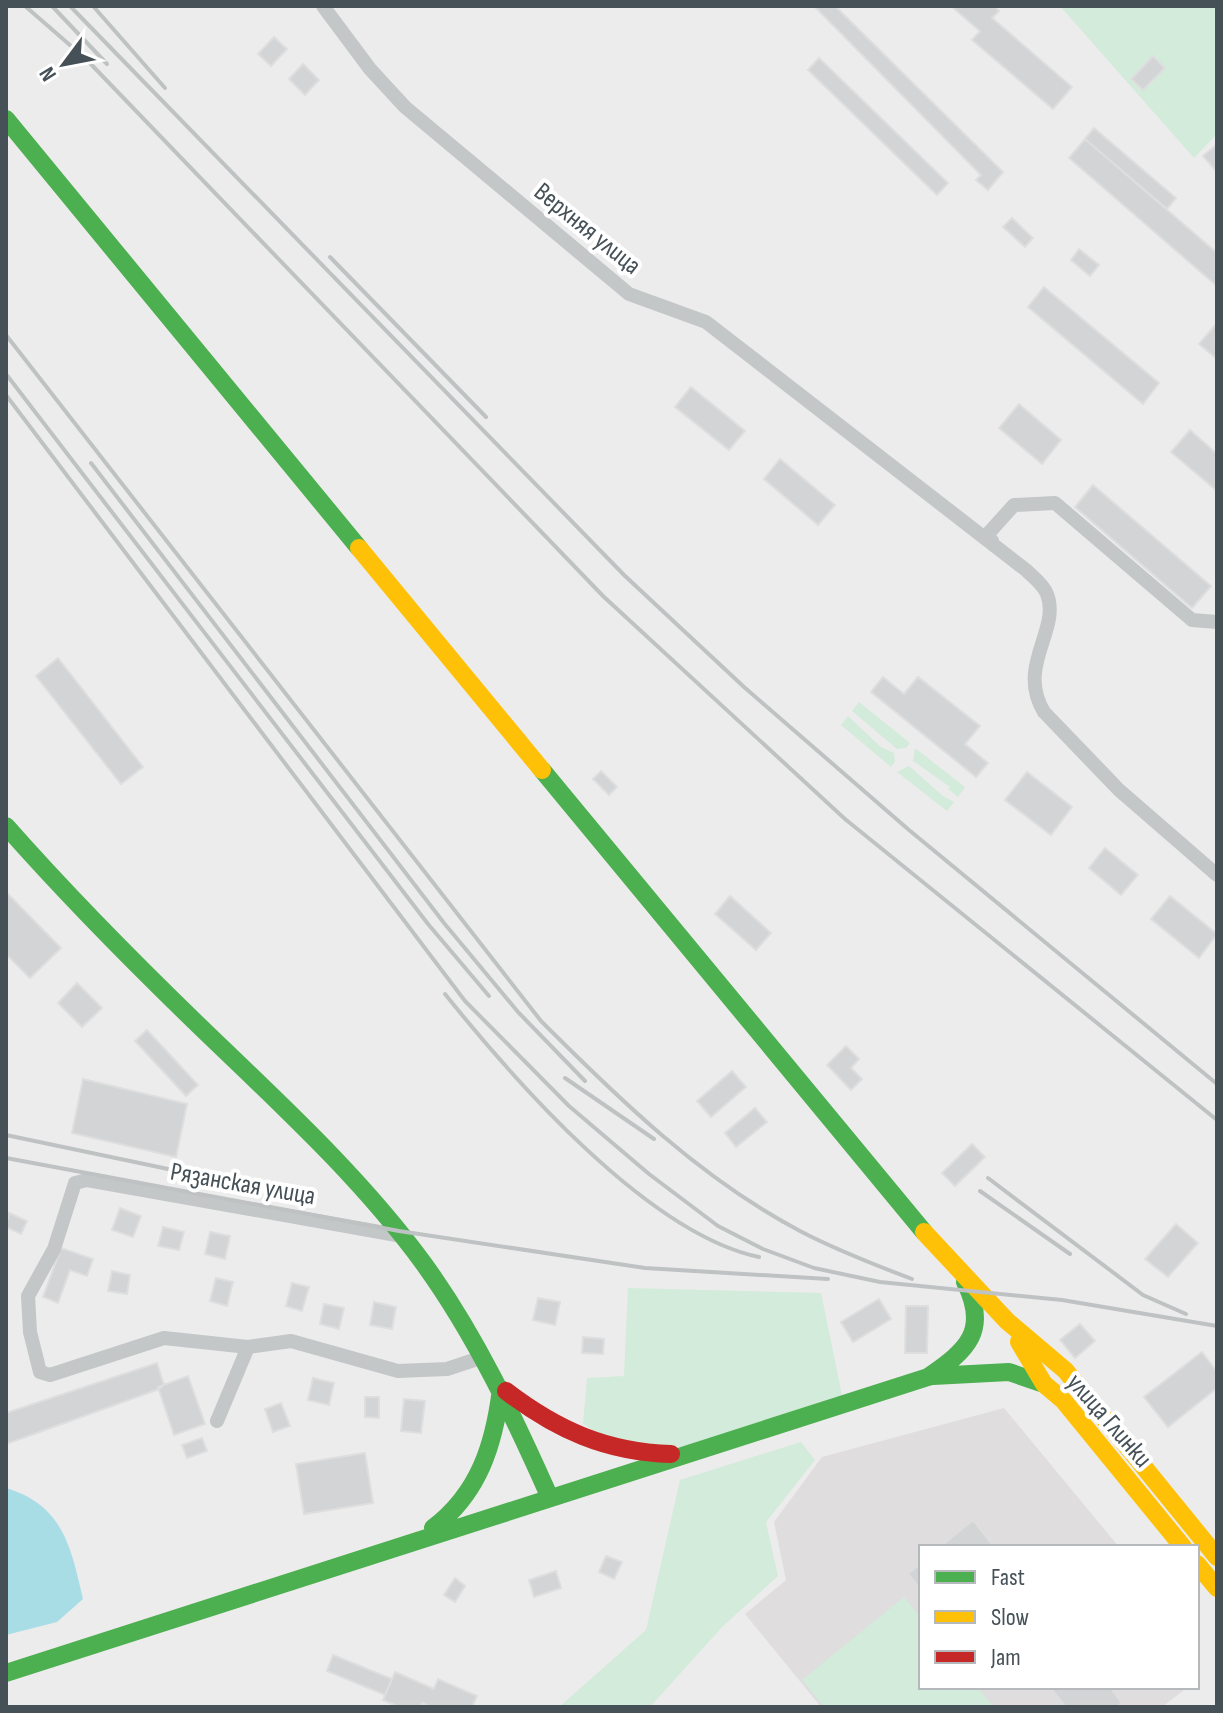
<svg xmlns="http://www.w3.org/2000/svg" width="1223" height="1713" font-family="'Sofia Sans Condensed',sans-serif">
<rect width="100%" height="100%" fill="#edecec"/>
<!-- education -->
<path fill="#dfddde" d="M1004,1408L1119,1547H921V1687H1188L1162,1707H821L745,1614L786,1580L774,1522L822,1457Z"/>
<!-- green -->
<path fill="#d2ebda" d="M1060,6H1217V134L1194,158Z
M859,702L910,743L906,748L897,749L852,711Z
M848,716L881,747L894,753L895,762L891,767L841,725Z
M915,748L965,787L958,797L948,789L950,787L913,761Z
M909,766L943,796L954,802L947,811L897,772Z
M628,1288L821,1293L842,1395L690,1447L617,1445L583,1424L587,1378L624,1376Z
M801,1442L815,1460L766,1522L778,1576L722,1627L650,1707H559L646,1630L680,1480Z
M904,1597L921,1618V1687H977L994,1707H824L802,1680Z"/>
<!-- water -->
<path fill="#a8dde6" d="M6,1488C63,1505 71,1547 83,1599L57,1622L6,1635Z"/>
<!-- building -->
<path fill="#d3d4d5" stroke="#dededf" stroke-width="2" d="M814,6H835L1003,172L988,190L976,180L981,175Z
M951,6H994L999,11L992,18L1072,87L1053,109L972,40L980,31Z
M274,37L287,49L271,66L258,54Z
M1153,56L1165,68L1143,90L1131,79Z
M819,58L948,183L937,195L808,70Z
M303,64L319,80L305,95L289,79Z
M1094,128L1176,198L1167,209L1085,139Z
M1085,139L1217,253V286L1069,158Z
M1215,146L1217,149V172L1203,156Z
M1012,218L1033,238L1025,247L1003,227Z
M1079,249L1099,265L1090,276L1071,260Z
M1044,287L1159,383L1143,404L1028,307Z
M1217,323V359L1199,344Z
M691,387L745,431L729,450L675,407Z
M1019,404L1061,440L1042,464L999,428Z
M1190,430L1217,454V491L1171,452Z
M780,459L835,505L818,525L764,479Z
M1093,485L1211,586L1192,608L1075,507Z
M58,658L143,767L121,784L36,676Z
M883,677L904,694L918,677L980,726L965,744L988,763L976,777L871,692Z
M601,771L617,787L609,795L593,779Z
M1027,772L1072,807L1051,835L1005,800Z
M1105,848L1138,875L1121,895L1089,868Z
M6,892L61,948L30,978L6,954Z
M730,896L771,933L756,950L715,914Z
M1170,896L1217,934L1199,958L1151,919Z
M77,983L102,1008L82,1027L58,1003Z
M147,1030L198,1085L186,1096L135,1041Z
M846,1046L859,1059L851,1068L862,1079L851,1090L827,1065Z
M732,1071L746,1087L711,1117L697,1101Z
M83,1079L187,1104L176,1157L72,1133Z
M755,1108L767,1122L736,1147L725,1133Z
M972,1144L985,1157L955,1186L942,1173Z
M120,1208L141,1216L133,1237L112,1230Z
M9,1213L27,1221L21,1234L6,1227Z
M1176,1224L1198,1243L1168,1277L1145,1259Z
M163,1227L184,1232L179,1250L158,1246Z
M210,1232L230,1236L225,1259L205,1254Z
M61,1248L93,1259L87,1276L70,1270L58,1303L43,1297Z
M112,1271L130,1275L127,1294L108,1291Z
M216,1278L233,1282L227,1306L210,1301Z
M292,1283L309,1287L302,1311L286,1306Z
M538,1298L560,1302L555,1325L533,1320Z
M879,1299L891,1319L853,1342L841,1322Z
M374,1302L396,1307L392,1329L370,1325Z
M324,1304L344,1308L339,1329L320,1324Z
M906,1306H928L927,1353H905Z
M1080,1324L1095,1341L1075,1358L1060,1340Z
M583,1337L604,1339L603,1354L582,1353Z
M1202,1352L1217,1372V1388L1168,1427L1144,1397Z
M157,1363L164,1385L159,1389L6,1444V1413Z
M188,1376L205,1424L174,1435L158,1387Z
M313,1378L334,1383L329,1405L308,1400Z
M365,1397H379V1418L365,1417Z
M404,1399L425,1401L421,1433L401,1431Z
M281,1403L290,1426L273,1432L265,1409Z
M202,1438L207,1451L187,1458L182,1445Z
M365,1453L373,1503L304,1514L296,1464Z
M973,1520L994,1547H940Z
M606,1556L622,1562L614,1579L599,1572Z
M921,1563V1590L908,1574Z
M556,1571L561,1588L534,1597L529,1580Z
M455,1578L465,1586L455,1602L444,1595Z
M333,1655L392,1679L385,1695L327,1671Z
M395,1672L434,1689L438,1679L477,1696L472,1707H431L422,1703L421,1707H399L383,1700Z
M1050,1687H1110L1122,1703L1117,1707H1066Z"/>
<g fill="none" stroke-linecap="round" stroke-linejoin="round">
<!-- street -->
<path stroke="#c3c7c8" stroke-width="14" d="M323,6L370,69L405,107L629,294L706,322L1026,570C1033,577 1043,584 1047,594C1061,630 1016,666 1044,712L1119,790L1217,875
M992,541L986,536L1014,505L1055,503L1192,620L1217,622
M248,1347L164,1338L50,1375L40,1372L30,1332L28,1296L54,1249L75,1183L87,1180L402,1236
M217,1421L248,1347L291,1341L398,1371L447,1369L483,1357"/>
<!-- fast -->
<path stroke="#4caf50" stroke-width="18" d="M6,119L359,548
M542,770L924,1232
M6,826C73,902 144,973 217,1043C289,1112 365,1183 424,1264C476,1336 514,1417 550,1498
M933,1376L1009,1372L1044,1384
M928,1377C968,1350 989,1330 965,1282
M433,1528C479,1493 494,1445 501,1389
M6,1673L928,1377"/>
<!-- slow -->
<path stroke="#ffc107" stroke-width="18" d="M359,548L542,770
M924,1232L1007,1321L1065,1370L1217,1557
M1019,1342L1044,1384L1063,1400L1183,1547
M1197,1564L1217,1588"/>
<!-- jam -->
<path stroke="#c62828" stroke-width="18" d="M506,1391C557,1430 606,1452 671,1454"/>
<!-- rail -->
<path stroke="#bfc2c3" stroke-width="4" d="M25,6L86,59L603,596L845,819L1217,1120
M52,6L107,64
M70,6L624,575L744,687L909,830L1217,1084
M93,6L165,88
M330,257L486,417
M6,335L541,1021C619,1099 701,1179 800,1231C836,1250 875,1265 912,1279
M6,374L428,924L489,996
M6,395L465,1001L569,1106L649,1174L718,1226L763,1249L814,1268L880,1282L1062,1300L1217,1326
M91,463L444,923L518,1012L585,1081
M445,994C514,1080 648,1234 759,1257
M565,1078L654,1139
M6,1135L168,1169
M6,1158L399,1231L645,1268L828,1279
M988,1178L1143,1295L1186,1314
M980,1191L1070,1254"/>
</g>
<g text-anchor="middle" stroke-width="8" stroke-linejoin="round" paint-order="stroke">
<!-- street labels -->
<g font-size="26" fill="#455057" stroke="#fff">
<text transform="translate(588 228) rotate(39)" y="9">Верхняя улица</text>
<text transform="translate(243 1183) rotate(10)" y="9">Рязанская улица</text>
<text transform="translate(1110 1420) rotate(49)" y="9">улица Глинки</text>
</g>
</g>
<!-- border -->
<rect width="1223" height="1713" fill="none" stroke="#455057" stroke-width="16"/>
<!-- legend -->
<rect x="919" y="1545" width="280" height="144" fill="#ffffff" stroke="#b5b9bc" stroke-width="2"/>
<rect x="935" y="1571" width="40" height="12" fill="#4caf50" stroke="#b5b9bc" stroke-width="2"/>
<text x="991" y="1585" font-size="24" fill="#455057">Fast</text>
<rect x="935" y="1611" width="40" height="12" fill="#ffc107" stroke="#b5b9bc" stroke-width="2"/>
<text x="991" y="1625" font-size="24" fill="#455057">Slow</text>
<rect x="935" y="1651" width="40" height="12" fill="#c62828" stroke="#b5b9bc" stroke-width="2"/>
<text x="991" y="1665" font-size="24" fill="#455057">Jam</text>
<!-- north arrow -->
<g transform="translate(64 64) rotate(238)" stroke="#ffffff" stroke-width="6" paint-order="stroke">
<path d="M0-6L14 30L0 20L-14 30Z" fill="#455057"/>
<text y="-12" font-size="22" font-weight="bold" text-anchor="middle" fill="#455057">N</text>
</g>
</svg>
